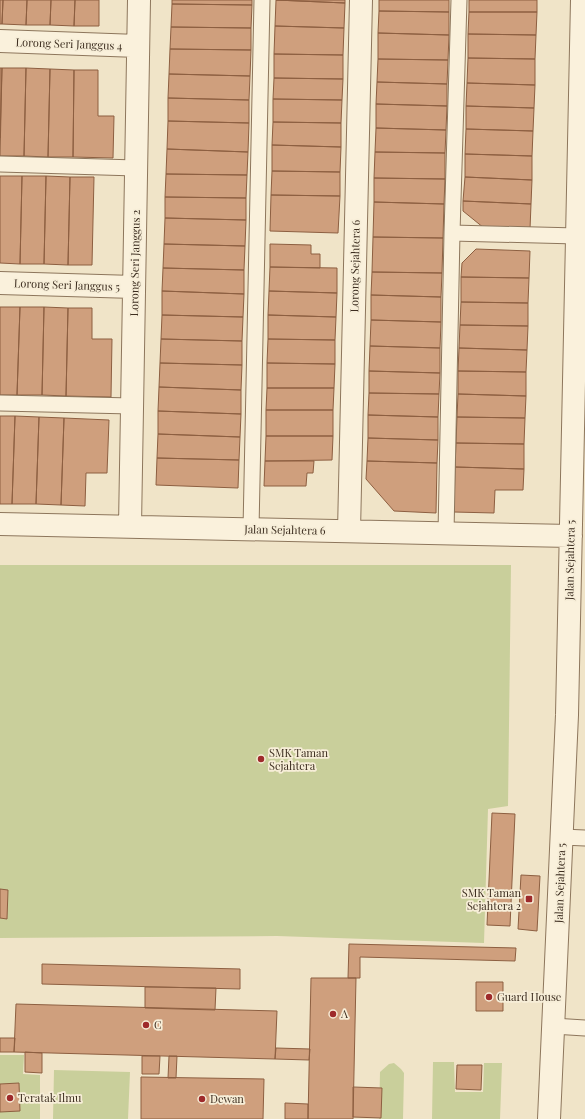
<svg xmlns="http://www.w3.org/2000/svg" width="585" height="1119" font-family="'Playfair Display',serif">
<rect width="100%" height="100%" fill="#f0e4c8"/>
<!-- green -->
<path fill="#c9cf9b" d="M0,565H511L508,806L488,809L484,943L277,936L0,938Z
M0,1055H24L23,1074L40,1075V1119H0Z
M433,1062H454L455,1092H483L484,1063H502L500,1119H432Z
M394,1063L401,1069L404,1073L403,1119H379L380,1072L389,1064Z
M54,1070L130,1072L128,1119H53Z"/>
<!-- building -->
<path fill="#cf9f7d" stroke="#8d5f41" d="M0,0H3L2,24H0Z
M3,0H27L26,25L2,24Z
M27,0H51L50,25H26Z
M51,0H75L74,26L50,25Z
M75,0H99V26H74Z
M172,0H252V5L172,4Z
M276,0H345V3Z
M276,0L345,3L344,28L275,26Z
M379,0H449V12L379,11Z
M469,0H537V12H469Z
M172,4L252,5L251,28L171,27Z
M379,11L449,12V35L378,33Z
M469,12H537L536,35L468,34Z
M275,26L344,28L343,55L274,54Z
M171,27L251,28V50L170,49Z
M378,33L449,35L448,60L378,59Z
M468,34L536,35L535,59L468,58Z
M170,49L251,50L250,76L169,74Z
M274,54L343,55V79L274,78Z
M468,58L535,59V85L467,83Z
M378,59L448,60L447,84L377,82Z
M0,68H2L0,138Z
M2,68H26L24,156H0Z
M26,68L50,69L48,157L24,156Z
M50,69L74,70L73,157H48Z
M74,70H98V116H114L113,158L73,157Z
M169,74L250,76L249,100L168,98Z
M274,78L343,79L342,100L273,99Z
M377,82L447,84V106L376,104Z
M467,83L535,85L534,108L466,106Z
M168,98L249,100V123L168,121Z
M273,99L342,100L341,123L273,122Z
M376,104L447,106L446,130L376,128Z
M466,106L534,108L533,131L466,129Z
M168,121L249,123L248,152L167,149Z
M273,122L341,123V147L272,145Z
M376,128L446,130L445,153L375,152Z
M466,129L533,131L532,156L465,154Z
M272,145L341,147L340,172L272,171Z
M167,149L248,152L247,175L166,174Z
M375,152L445,153V179L374,178Z
M465,154L532,156V180L465,177Z
M272,171L340,172V196L271,195Z
M166,174L247,175L246,198L165,197Z
M0,176H22L20,264L0,263Z
M22,176H46L44,264H20Z
M46,176L70,177L68,265L44,264Z
M70,177H94L92,265H68Z
M465,177L532,180L531,204L463,201Z
M374,178L445,179L444,204L374,202Z
M271,195L340,196L338,233L270,231Z
M165,197L246,198V220L165,218Z
M463,201L531,204L530,229L484,228L463,211Z
M374,202L444,204L443,238L373,237Z
M165,218L246,220L245,246L164,244Z
M373,237L443,238L442,273L372,272Z
M164,244L245,246L244,270L163,268Z
M270,244L311,245V254H320V268L270,267Z
M476,249L530,251L529,278L461,277L462,263Z
M270,267L337,268V293L269,291Z
M163,268L244,270V294L162,291Z
M372,272L442,273L441,297L371,295Z
M461,277L529,278L528,303L461,302Z
M162,291L244,294L243,317L162,315Z
M269,291L337,293L336,317L268,315Z
M371,295L441,297V322L371,320Z
M461,302L528,303V326L460,325Z
M0,307H20L17,395H0Z
M20,307H44L42,395H17Z
M44,307L68,308L66,396L42,395Z
M68,308H92V339H112L111,397L66,396Z
M162,315L243,317L242,341L161,339Z
M268,315L336,317L335,340L268,339Z
M371,320L441,322L440,348L370,346Z
M460,325L528,326L527,350L459,348Z
M161,339L242,341V365L160,363Z
M268,339L335,340V364L267,363Z
M370,346L440,348V373L369,371Z
M459,348L527,350L526,372L458,371Z
M160,363L242,365L241,390L159,387Z
M267,363L335,364L334,388H267Z
M369,371L440,373L439,394L369,393Z
M458,371L526,372V396L458,394Z
M159,387L241,390V414L158,411Z
M267,388H334L333,410H266Z
M369,393L439,394L438,417L368,415Z
M458,394L526,396L525,418L457,417Z
M266,410H333V436H266Z
M158,411L241,414L240,437L158,434Z
M368,415L438,417V440L368,438Z
M0,416H15L12,504H0Z
M15,416L39,417L36,504H12Z
M39,417L64,418L61,505L36,504Z
M457,417L525,418L524,444L456,443Z
M64,418L109,420L107,473H86L85,506L61,505Z
M158,434L240,437L239,460L157,458Z
M266,436H333L332,460L265,461Z
M368,438L438,440L437,463L367,461Z
M456,443L524,444V469L455,467Z
M157,458L239,460L238,488L156,485Z
M265,461H314L313,473H307L306,486H264Z
M367,461L437,463L436,513L394,511L366,479Z
M455,467L524,469L523,490H495L494,513L454,512Z
M492,813L515,814L510,926L487,925Z
M521,875L540,876L537,931L518,929Z
M0,889L8,890L7,919L0,918Z
M349,944L516,948L515,961L360,957V978H348Z
M42,964L240,969V989L42,984Z
M311,978H356L353,1119H308Z
M476,982H503V1011H476Z
M145,987L216,988L215,1010L145,1008Z
M16,1004L277,1011L275,1059L14,1052Z
M0,1038H15L14,1052H0Z
M276,1048L310,1049L309,1060L275,1059Z
M25,1052L42,1053V1073L25,1072Z
M142,1056H160L159,1074H142Z
M169,1056H177L176,1078H168Z
M457,1065H482L481,1090L456,1089Z
M141,1077L264,1079L263,1119H141Z
M19,1083L20,1111L0,1112V1084Z
M353,1087L382,1088L381,1118L353,1117Z
M285,1103L308,1104V1119H285Z"/>
<g fill="none" stroke-linecap="round" stroke-linejoin="round">
<defs>
<path id="service" d="M0,164L136,168
M452,233L577,236
M0,403L132,406
M251,529L262,0
M446,533L452,233L459,0
M562,837L585,838
M553,1026L585,1028"/>
<path id="minor" d="M0,41L138,46
M0,283L134,287
M0,524L571,536
M130,526L139,0
M349,531L361,0
M549,1119L567,715L582,0"/>
</defs>
<!-- service casing -->
<use href="#service" stroke="#8d765c" stroke-width="17"/>
<!-- minor casing -->
<use href="#minor" stroke="#8d765c" stroke-width="24"/>
<!-- service -->
<use href="#service" stroke="#faf1dc" stroke-width="15"/>
<!-- minor -->
<use href="#minor" stroke="#faf1dc" stroke-width="22"/>
</g>
<!-- markers -->
<g fill="#9e2a2b" stroke="#f7eed8" stroke-width="1.5">
<circle cx="261" cy="759" r="4"/>
<rect x="525" y="895" width="8" height="8" rx="2"/>
<circle cx="489" cy="997" r="4"/>
<circle cx="333" cy="1014" r="4"/>
<circle cx="146" cy="1025" r="4"/>
<circle cx="10" cy="1098" r="4"/>
<circle cx="202" cy="1099" r="4"/>
</g>
<g text-anchor="middle" stroke-width="3.5" stroke-linejoin="round" paint-order="stroke">
<!-- street labels -->
<g font-size="11" fill="#3d2e20" stroke="#f7eed8">
<text transform="translate(69 44) rotate(2)" y="4">Lorong Seri Janggus 4</text>
<text transform="translate(135 263) rotate(-89)" y="4">Lorong Seri Janggus 2</text>
<text transform="translate(355 266) rotate(-89)" y="4">Lorong Sejahtera 6</text>
<text transform="translate(67 285) rotate(2)" y="4">Lorong Seri Janggus 5</text>
<text transform="translate(285 530) rotate(1)" y="4">Jalan Sejahtera 6</text>
<text transform="translate(570 560) rotate(-89)" y="4">Jalan Sejahtera 5</text>
<text transform="translate(560 883) rotate(-88)" y="4">Jalan Sejahtera 5</text>
</g>
<!-- poi labels -->
<g font-size="11" fill="#3d2e20" stroke="#f7eed8" text-anchor="start">
<text x="269" y="757">SMK Taman<tspan x="269" dy="13">Sejahtera</tspan></text>
<text x="521" y="897" text-anchor="end">SMK Taman<tspan x="521" dy="13">Sejahtera 2</tspan></text>
<text x="497" y="1001">Guard House</text>
<text x="341" y="1018">A</text>
<text x="154" y="1029">C</text>
<text x="18" y="1102">Teratak Ilmu</text>
<text x="210" y="1103">Dewan</text>
</g>
</g>
</svg>
